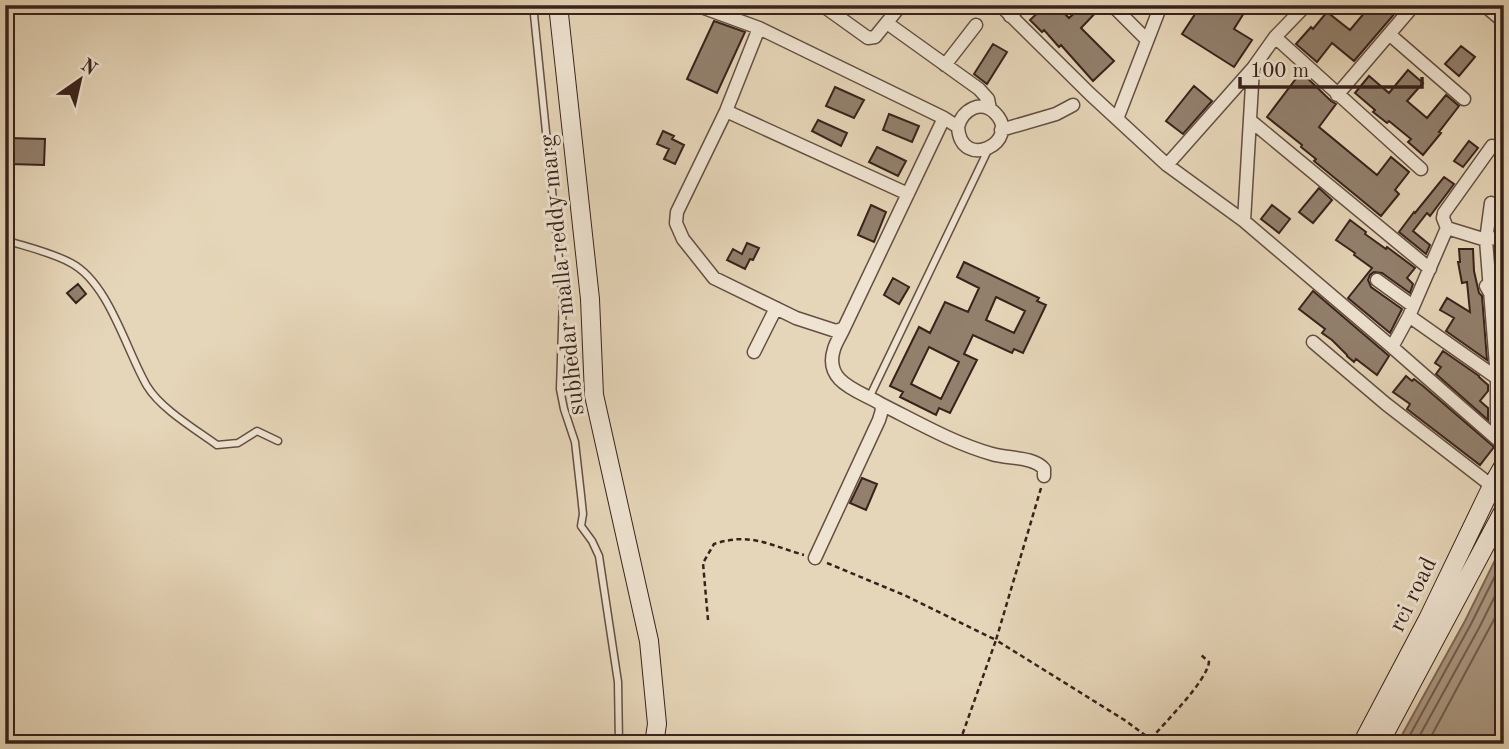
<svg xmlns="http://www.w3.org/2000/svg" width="1509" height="749" font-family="'Old Standard TT',serif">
<rect width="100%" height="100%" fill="#e6d6b9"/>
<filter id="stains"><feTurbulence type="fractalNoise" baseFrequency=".00286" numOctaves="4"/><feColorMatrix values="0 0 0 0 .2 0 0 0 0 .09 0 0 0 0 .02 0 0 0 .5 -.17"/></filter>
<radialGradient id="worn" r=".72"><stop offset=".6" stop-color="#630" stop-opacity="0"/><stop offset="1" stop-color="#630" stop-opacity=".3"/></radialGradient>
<!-- water -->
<path fill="#ab9983" stroke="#7d6959" stroke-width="2" d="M1504,542V744H1397L1465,621Z"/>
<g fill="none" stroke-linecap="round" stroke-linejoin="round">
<!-- shore -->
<path stroke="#725e4f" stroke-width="2" d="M1405,744L1471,624L1504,558
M1415,744L1479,628L1504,578
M1427,744L1504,601"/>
</g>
<!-- building -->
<path fill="#92806d" stroke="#38221b" stroke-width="2" fill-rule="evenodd" d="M1046,5H1056L1069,18L1083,5H1103L1081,28L1114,61L1093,81L1061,45L1059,47L1044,30L1042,32L1030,20Z
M1201,5H1249L1234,29L1252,40L1234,67L1182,34Z
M1358,5H1402L1354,61L1332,43L1317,62L1296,44L1311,27L1313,29L1327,12L1350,30L1366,11Z
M714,21L745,32L717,93L687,79Z
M993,44L1007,52L987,84L974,74Z
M1461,46L1475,57L1459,76L1445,64Z
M1408,70L1423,83L1407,101L1427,118L1446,95L1459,106L1439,132L1441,133L1423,155L1408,142L1411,139L1389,121L1387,123L1373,112L1375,110L1355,93L1369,76L1389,93Z
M1301,72L1331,101L1336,104L1319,127L1377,175L1391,157L1409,172L1395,190L1399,194L1381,216L1314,161L1316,159L1301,147L1302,145L1267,117Z
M1194,86L1212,101L1183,134L1166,121Z
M835,87L864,100L854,118L826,106Z
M889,114L919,126L912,142L883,130Z
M818,120L847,133L841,146L812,131Z
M663,131L674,136L672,139L684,145L675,164L664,159L669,149L657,144Z
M9,138L45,139L44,165L9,164Z
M1469,141L1478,148L1463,167L1454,161Z
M877,147L906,161L898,176L869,162Z
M1444,177L1454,184L1430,216L1427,213L1413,231L1430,245L1426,254L1399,232L1414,212L1415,213Z
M1319,188L1332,200L1313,223L1299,212Z
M871,205L886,212L874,242L858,235Z
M1272,205L1290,219L1279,233L1261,219Z
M1350,220L1366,232L1365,234L1386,249L1387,247L1415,268L1407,278L1413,284L1410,293L1382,273L1374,272L1370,275L1368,280L1371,287L1402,309L1390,333L1348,298L1372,268L1354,255L1355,253L1336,240Z
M747,243L759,248L753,260L750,259L745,269L727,260L733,249L742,254Z
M1459,249H1473L1474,271L1479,293L1482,296L1487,360L1446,331L1454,318L1440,310L1447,298L1470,312L1467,282L1462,283L1458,262H1460Z
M964,262L1039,298L1037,301L1046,305L1023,353L1014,349L1012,353L973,335L964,354L977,360L950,413L939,408L936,415L900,397L903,392L890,386L919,327L930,333L945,302L968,312L979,288L957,277ZM996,297L1025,311L1014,333L986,320ZM929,347L959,362L941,399L911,384Z
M893,278L909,287L899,304L884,295Z
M78,284L86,294L76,303L67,293Z
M1313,291L1389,356L1377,375L1356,359L1354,362L1347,356V355L1332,340L1322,333L1325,329L1299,309Z
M1443,351L1479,376V377L1488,385V391L1480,401L1488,408V420L1436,374L1441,367L1435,363Z
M1406,376L1412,381L1414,379L1423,386L1494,447L1480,465L1407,409L1410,404L1393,392Z
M862,478L877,484L866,510L850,503Z"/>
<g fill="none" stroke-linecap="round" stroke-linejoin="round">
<defs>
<path id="service" d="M533,5L563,298L560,389L564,409L575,442L581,495L583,514L581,526L592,541L599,556L618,682L619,744
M5,240C27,247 51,252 71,263C109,283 126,350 147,386C161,409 195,429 217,445L238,443L257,431L278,441
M869,398L989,148"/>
<path id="minor" d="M696,5L759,28L944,118L958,127C961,173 1023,141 995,113C981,99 962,110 958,127
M822,5L868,38L875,37L901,5
M1000,5L1090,94L1167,165L1244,221L1392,347L1409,316L1447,228L1486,240L1504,236
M1112,5L1147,40
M1484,5L1504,22
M1010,16L1022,5
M887,23L979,89L988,99L990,109
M759,28L726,111L677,212L676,223L683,239L714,278L796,318L836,331L844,328L944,118
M1389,34L1464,99
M1275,37L1421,169
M945,65L976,25
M1337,95L1414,5
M726,111L908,194
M1117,119L1161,5
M1251,121L1430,269
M1001,130L1056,114L1073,105
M1167,165L1253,68
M1491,203L1486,240L1497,378V439
M1244,221L1253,68L1275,37L1306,5
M1447,228L1443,218L1444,213L1492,146
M1377,280L1413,306
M1486,286L1490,293L1504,291
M1409,316L1497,378
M1313,342L1386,404L1492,486L1504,491
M1392,347L1497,439
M754,352L776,308
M881,404C917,422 953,443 992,454C1008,459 1033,456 1044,469V476
M815,558L879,420L882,410L881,404C860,391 823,383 834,349C836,342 841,335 844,328"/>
<path id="secondary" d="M558,5L590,299L594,395L649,641L657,724L654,744
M1362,744L1428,619L1492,486L1504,465
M1379,744L1504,510"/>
</defs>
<!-- service casing -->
<use href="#service" stroke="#644f42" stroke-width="9"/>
<!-- minor casing -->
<use href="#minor" stroke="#644f42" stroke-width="15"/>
<!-- secondary casing -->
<use href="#secondary" stroke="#38221b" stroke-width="20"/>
<!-- path -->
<path stroke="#38221b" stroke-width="2.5" stroke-dasharray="5 3.5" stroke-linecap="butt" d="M1041,488L996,640L1126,721L1157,744
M827,563L904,595L996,640L959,744
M708,620L703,563L714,544C750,532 769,545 804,555
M1151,739C1165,722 1207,681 1209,662L1200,654"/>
<!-- service -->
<use href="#service" stroke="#efe4d2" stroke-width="6"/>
<!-- minor -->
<use href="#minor" stroke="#efe4d2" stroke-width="12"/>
<!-- secondary -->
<use href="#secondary" stroke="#efe4d2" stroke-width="18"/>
</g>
<g text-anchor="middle" stroke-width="6" stroke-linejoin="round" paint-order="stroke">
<!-- street labels -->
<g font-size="24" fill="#38221b" stroke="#efe4d2">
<text transform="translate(561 275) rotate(-96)" y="8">subhedar malla reddy marg</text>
<text transform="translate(1412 594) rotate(-64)" y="8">rci road</text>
</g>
</g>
<!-- margin -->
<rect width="1509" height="749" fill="none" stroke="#e6d6b9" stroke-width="28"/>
<rect x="7" y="7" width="1495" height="735" fill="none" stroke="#38221b" stroke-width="3.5"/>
<rect x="14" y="14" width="1481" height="721" fill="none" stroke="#38221b" stroke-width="2"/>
<!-- north arrow -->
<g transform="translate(80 80) rotate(34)" stroke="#efe4d2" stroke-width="5" paint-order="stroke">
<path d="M0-5L12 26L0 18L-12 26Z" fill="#38221b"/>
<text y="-10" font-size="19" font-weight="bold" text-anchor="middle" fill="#38221b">N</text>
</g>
<!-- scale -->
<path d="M1240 77v10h182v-10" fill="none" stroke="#38221b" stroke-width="3.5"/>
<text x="1250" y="77" font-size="21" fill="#38221b" stroke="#efe4d2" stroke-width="5" paint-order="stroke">100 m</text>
<rect width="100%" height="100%" filter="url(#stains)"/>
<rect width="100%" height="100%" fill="url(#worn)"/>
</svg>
